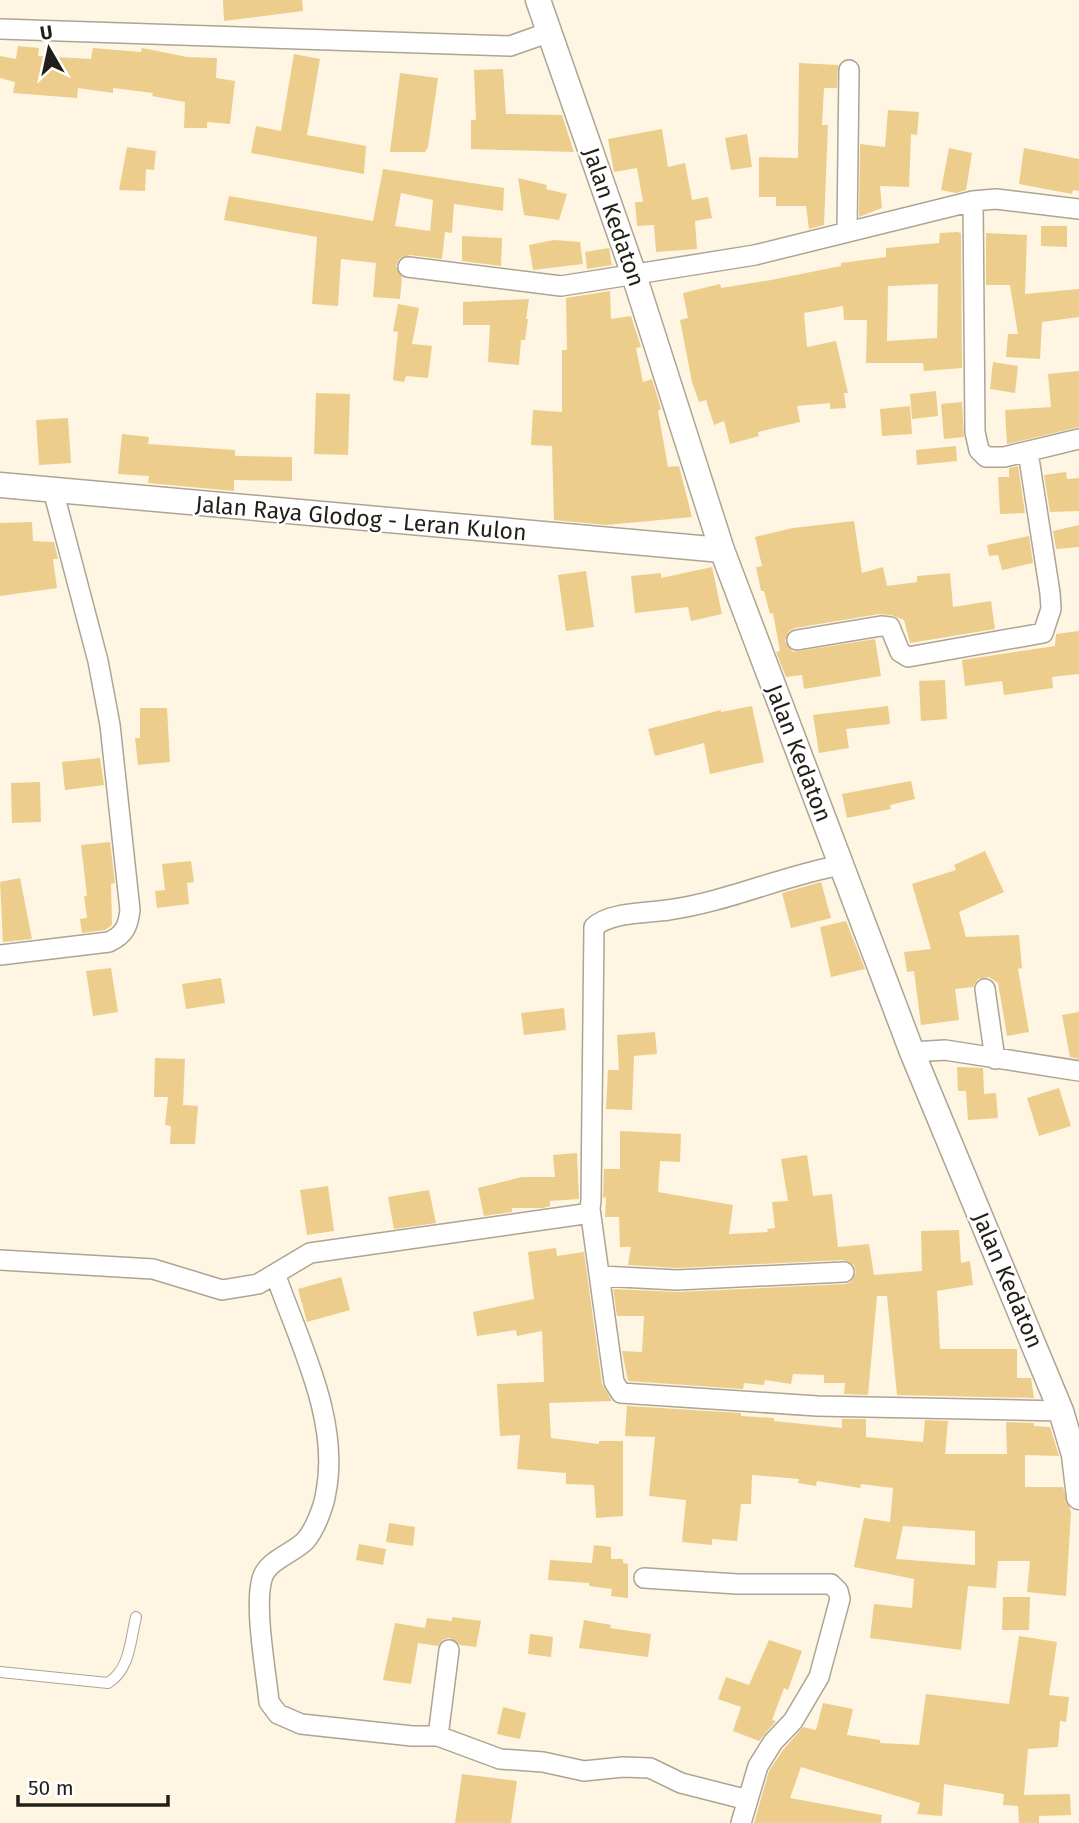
<svg xmlns="http://www.w3.org/2000/svg" width="1079" height="1823" font-family="'Fira Sans',sans-serif">
<rect width="100%" height="100%" fill="#fef5e2"/>
<!-- building -->
<path fill="#edcd8b" fill-rule="evenodd" d="M223,0H302L303,11L224,21Z
M18,46L39,48L38,56L91,59L93,48L141,52L142,48L187,57L217,58L216,78L235,81L230,124L207,122V128H184L185,102L152,96L153,93L113,88V93L78,88L77,98L13,93L15,82L0,78V56L16,59Z
M294,54L320,59L307,135L366,146L364,174L251,153L256,126L281,131Z
M799,63L838,65L837,88H824L822,125H828L824,225L809,229L806,206H776V197H759V157L798,158Z
M503,69L506,114L562,115L574,152L471,149V120H476L474,70Z
M400,73L438,78L428,147L425,152H390Z
M888,110L919,112L917,135L911,134L909,187L880,186L882,208L859,217L860,144L885,147Z
M662,129L668,167L685,163L692,200L708,197L712,218L695,221L697,249L656,252L654,225L637,226L635,202H643L637,168L614,172L608,139Z
M747,134L752,167L731,170L725,138Z
M127,147L156,151L154,170L146,169L145,191L119,190Z
M949,148L972,153L966,190L956,193L941,190Z
M1024,148L1079,159V191L1073,190L1072,194L1019,184Z
M383,169L504,188L503,211L454,204L452,233L445,232L442,259L410,255L399,259L396,266L402,277L400,299L373,297L376,263L341,259L338,306L312,304L317,237L224,220L229,196L373,221ZM401,193L433,200L430,231L395,226Z
M518,178L547,185L546,189L567,194L559,220L524,215Z
M1041,226H1067V247L1041,246Z
M957,232L961,233L962,368L924,371L923,363H866L867,320H844L843,306L804,313L807,347L836,341L848,393H844L846,408L830,409V403L797,406L800,422L758,432L759,436L730,444L724,421L714,425L706,400L699,402L692,382L680,320L688,318L683,293L720,284L721,288L771,280L841,266V263L886,257V248L939,243L940,233ZM938,284L937,338L887,341L888,286Z
M986,233L1027,235L1025,294L1079,289V317L1042,322L1040,359L1006,357L1008,334H1018L1010,285H986Z
M462,236L502,238L501,266L462,261Z
M554,240L580,242L583,264L533,270L529,245Z
M609,248L612,265L587,269L585,252Z
M610,291L611,319L631,316L641,347L636,348L643,382L652,379L661,409L658,411L668,467L679,466L692,517L606,525L554,520L552,446L531,445L533,410L562,412V350H567L566,298Z
M529,299L526,319H528L525,340H521L519,365L488,362L490,325H463V302Z
M398,304L419,308L412,344L432,346L428,378L406,376L404,382L393,380L398,332L393,331Z
M993,362L1018,366L1015,393L990,389Z
M1079,371V427L1007,444L1005,410L1051,407L1048,374Z
M936,391L938,416L912,419L910,394Z
M316,393L350,394L348,455L314,454Z
M962,402L964,437L944,439L941,404Z
M910,406L912,434L882,436L880,409Z
M68,418L71,463L39,465L36,420Z
M122,434L149,437L148,444L235,450V456L292,457V481L234,480V491L148,483L149,476L118,474Z
M956,446L957,461L917,465L916,450Z
M1018,466L1025,513L1000,514L998,477H1009V468Z
M1066,472L1067,479L1079,478V511L1050,512L1044,475Z
M854,521L862,573L883,567L887,586L917,582V576L950,573L953,607L991,601L995,629L910,643L904,620L891,615L879,614L795,628L789,631L785,641L793,652L875,639L881,676L804,689L802,675L786,677L776,652L780,651L773,613L770,614L764,591H761L756,567L762,566L755,537L793,528Z
M32,522L33,541L54,542L58,559H53L57,588L0,596V523Z
M1079,525V547L1056,549L1053,531Z
M1029,536L1033,563L1002,570L998,555L989,556L987,545Z
M712,567L722,614L691,621L688,607L635,613L631,576L661,573V578Z
M586,571L594,627L566,631L558,575Z
M1079,631V674L1052,677L1053,688L1004,695L1002,681L965,686L962,660L1055,646L1056,634Z
M945,680L947,719L921,721L919,681Z
M752,706L764,762L710,774L704,743L655,756L648,729L721,710V712Z
M888,706L890,724L846,729L849,748L819,753L813,715Z
M140,708H167L170,762L138,765L135,738H140Z
M100,758L104,785L65,790L62,762Z
M911,781L915,799L890,805L891,809L847,818L842,794Z
M40,782L41,822L12,823L11,783Z
M110,842L115,883L111,884L112,925L105,930L82,933L80,919L87,918L84,896H87L81,845Z
M985,851L1004,892L959,912L966,937L1019,935L1022,968L1018,969L1029,1032L1007,1036L998,983L989,977L978,979L973,987L955,989L959,1020L921,1025L914,971L907,972L904,952L931,949L912,884L956,870L954,865Z
M191,861L194,882L187,883L189,904L157,908L155,891L165,890L162,864Z
M20,878L32,939L3,942L0,882Z
M821,882L831,918L791,928L782,893Z
M846,921L865,969L831,977L820,927Z
M111,968L118,1012L93,1016L86,971Z
M221,978L225,1003L186,1009L182,984Z
M564,1008L566,1030L524,1035L521,1013Z
M1079,1012V1059L1070,1057L1062,1015Z
M655,1032L657,1054L634,1056L632,1110L606,1109L608,1070H619L617,1035Z
M155,1058L185,1059L183,1105L198,1106L195,1144H170L171,1126L165,1125L168,1097H154Z
M957,1067L983,1068L984,1094L996,1093L998,1118L968,1120L966,1091H958Z
M1059,1088L1071,1126L1039,1136L1027,1098Z
M620,1131L681,1134L680,1162L660,1161L658,1192L733,1205L729,1234L768,1232L767,1229L775,1228L772,1202L788,1201L781,1159L807,1155L813,1196L832,1194L838,1247L869,1244L874,1275L922,1271L921,1231L959,1230L961,1263L970,1261L973,1285L937,1291L940,1349H1017V1378H1031L1034,1398L897,1395L887,1296H877L868,1395L844,1394L845,1383H824V1375L793,1374L791,1384L765,1380L764,1385L744,1383L743,1389L628,1381L622,1351L642,1352L644,1316H617L613,1289L678,1292L845,1284L851,1282L856,1272L854,1265L843,1260L677,1268L628,1265L631,1247H620L619,1217H605L606,1197L603,1198L604,1169H620Z
M577,1153L579,1199L550,1201V1206L543,1208H512V1212L484,1216L478,1188L522,1177H555L553,1155Z
M328,1186L334,1231L307,1235L300,1190Z
M429,1190L436,1223L394,1229L388,1197Z
M556,1248L557,1256L584,1252L602,1384L612,1401L549,1403L551,1438L599,1444V1441H623V1516L596,1518L594,1485L566,1484V1473L517,1469L520,1435L500,1436L497,1384L544,1382L542,1331L517,1336L516,1330L477,1336L473,1312L534,1299L528,1252Z
M341,1277L350,1310L307,1322L298,1289Z
M627,1406L741,1413V1416L774,1418V1421L842,1428V1419H866V1437L923,1442L925,1420L948,1421L945,1454H1007L1006,1422L1034,1423V1426L1050,1427L1059,1456L1025,1455V1487H1063L1071,1512L1066,1596L1027,1592L1030,1561H998L996,1588L968,1586L961,1650L870,1638L874,1604L912,1608L914,1579L854,1567L864,1518L890,1522L893,1488L861,1484L860,1488L817,1481L816,1486L798,1483L799,1479L752,1475L751,1504H741L737,1541L712,1539V1545L682,1542L686,1500L649,1496L655,1437L625,1436ZM903,1526L975,1531V1565L896,1559Z
M389,1523L415,1527L413,1546L386,1542Z
M359,1544L386,1549L383,1565L356,1560Z
M594,1545L611,1547V1559H623V1563L628,1564V1598L611,1596L612,1589L589,1586V1583L548,1580L550,1560L592,1563Z
M1003,1597H1030L1029,1630H1002Z
M452,1617L481,1621L476,1647L460,1645L450,1638L444,1639L438,1646L418,1643L411,1684L383,1680L395,1623L425,1628L427,1618L452,1621Z
M584,1620L611,1625L610,1628L651,1634L648,1657L579,1648Z
M530,1634L553,1637L551,1657L528,1654Z
M1019,1636L1057,1642L1049,1695L1069,1697L1066,1722L1060,1721L1058,1747L1028,1749L1024,1795L1070,1794L1071,1815L1039,1816V1823H1019L1018,1806L1003,1805L1004,1794L944,1784L942,1816L917,1814L920,1803L801,1767L790,1798L882,1815L881,1823H754L769,1771L783,1750L803,1727L816,1730L823,1703L853,1709L847,1735L880,1740V1743L919,1745L926,1694L1009,1704Z
M769,1640L802,1651L788,1690L784,1688L772,1720L776,1721L759,1741L733,1731L741,1707L718,1699L726,1677L749,1685Z
M503,1707L526,1713L520,1739L497,1734Z
M462,1774L517,1781L511,1823H455Z"/>
<g fill="none" stroke-linecap="round" stroke-linejoin="round">
<defs>
<path id="service" d="M0,1672L108,1683C130,1669 130,1642 136,1617"/>
<path id="minor" d="M0,29L510,46L550,32
M973,201L975,432L979,450L986,457H1004L1079,439
M847,231L849,70
M408,267L561,286L755,255L973,201L996,199L1079,209
M797,640L881,626L890,627L900,652L908,657L1043,633L1051,609L1050,593L1028,452
M0,955L109,942C124,935 128,927 130,910L110,725L98,661L53,490
M985,989L995,1059
M912,1052L945,1050L1079,1071
M590,1209L614,1382L621,1393L817,1406L1061,1411
M0,1260L153,1269L222,1290L258,1284L310,1253L584,1214L590,1209L591,1200L594,927C610,912 647,913 668,910C727,902 782,876 841,865
M276,1276C299,1342 340,1420 326,1492C324,1506 315,1530 305,1541C292,1554 267,1560 262,1579C254,1607 266,1671 269,1702L278,1714L301,1724L412,1736H438L500,1759L543,1762L584,1771L623,1767L650,1768L681,1783L748,1800
M601,1276L677,1280L844,1272
M644,1578L737,1584H831L838,1591L840,1599L819,1677L793,1721L773,1742L758,1766L741,1823
M438,1736L449,1650"/>
<path id="tertiary" d="M538,0L633,272L722,550L912,1052L1061,1411L1074,1455L1079,1497
M0,485L722,550"/>
</defs>
<!-- service casing -->
<use href="#service" stroke="#ada493" stroke-width="12"/>
<!-- minor casing -->
<use href="#minor" stroke="#ada493" stroke-width="22"/>
<!-- tertiary casing -->
<use href="#tertiary" stroke="#ada493" stroke-width="27"/>
<!-- service -->
<use href="#service" stroke="#fff" stroke-width="10"/>
<!-- minor -->
<use href="#minor" stroke="#fff" stroke-width="19"/>
<!-- tertiary -->
<use href="#tertiary" stroke="#fff" stroke-width="24"/>
</g>
<g text-anchor="middle" stroke-width="5" stroke-linejoin="round" paint-order="stroke">
<!-- street labels -->
<g font-size="23" fill="#221f18" stroke="#fff">
<text transform="translate(614 217) rotate(71)" y="8">Jalan Kedaton</text>
<text transform="translate(361 518) rotate(5)" y="8">Jalan Raya Glodog - Leran Kulon</text>
<text transform="translate(799 753) rotate(69)" y="8">Jalan Kedaton</text>
<text transform="translate(1008 1280) rotate(67)" y="8">Jalan Kedaton</text>
</g>
</g>
<!-- north arrow -->
<g transform="translate(49 49) rotate(351)" stroke="#ffffff" stroke-width="5" paint-order="stroke">
<path d="M0-5L12 26L0 18L-12 26Z" fill="#221f18"/>
<text y="-10" font-size="19" font-weight="bold" text-anchor="middle" fill="#221f18">U</text>
</g>
<!-- scale -->
<path d="M18 1795v10h150v-10" fill="none" stroke="#221f18" stroke-width="3.5"/>
<text x="28" y="1795" font-size="21" fill="#221f18" stroke="#ffffff" stroke-width="5" paint-order="stroke">50 m</text>
</svg>
